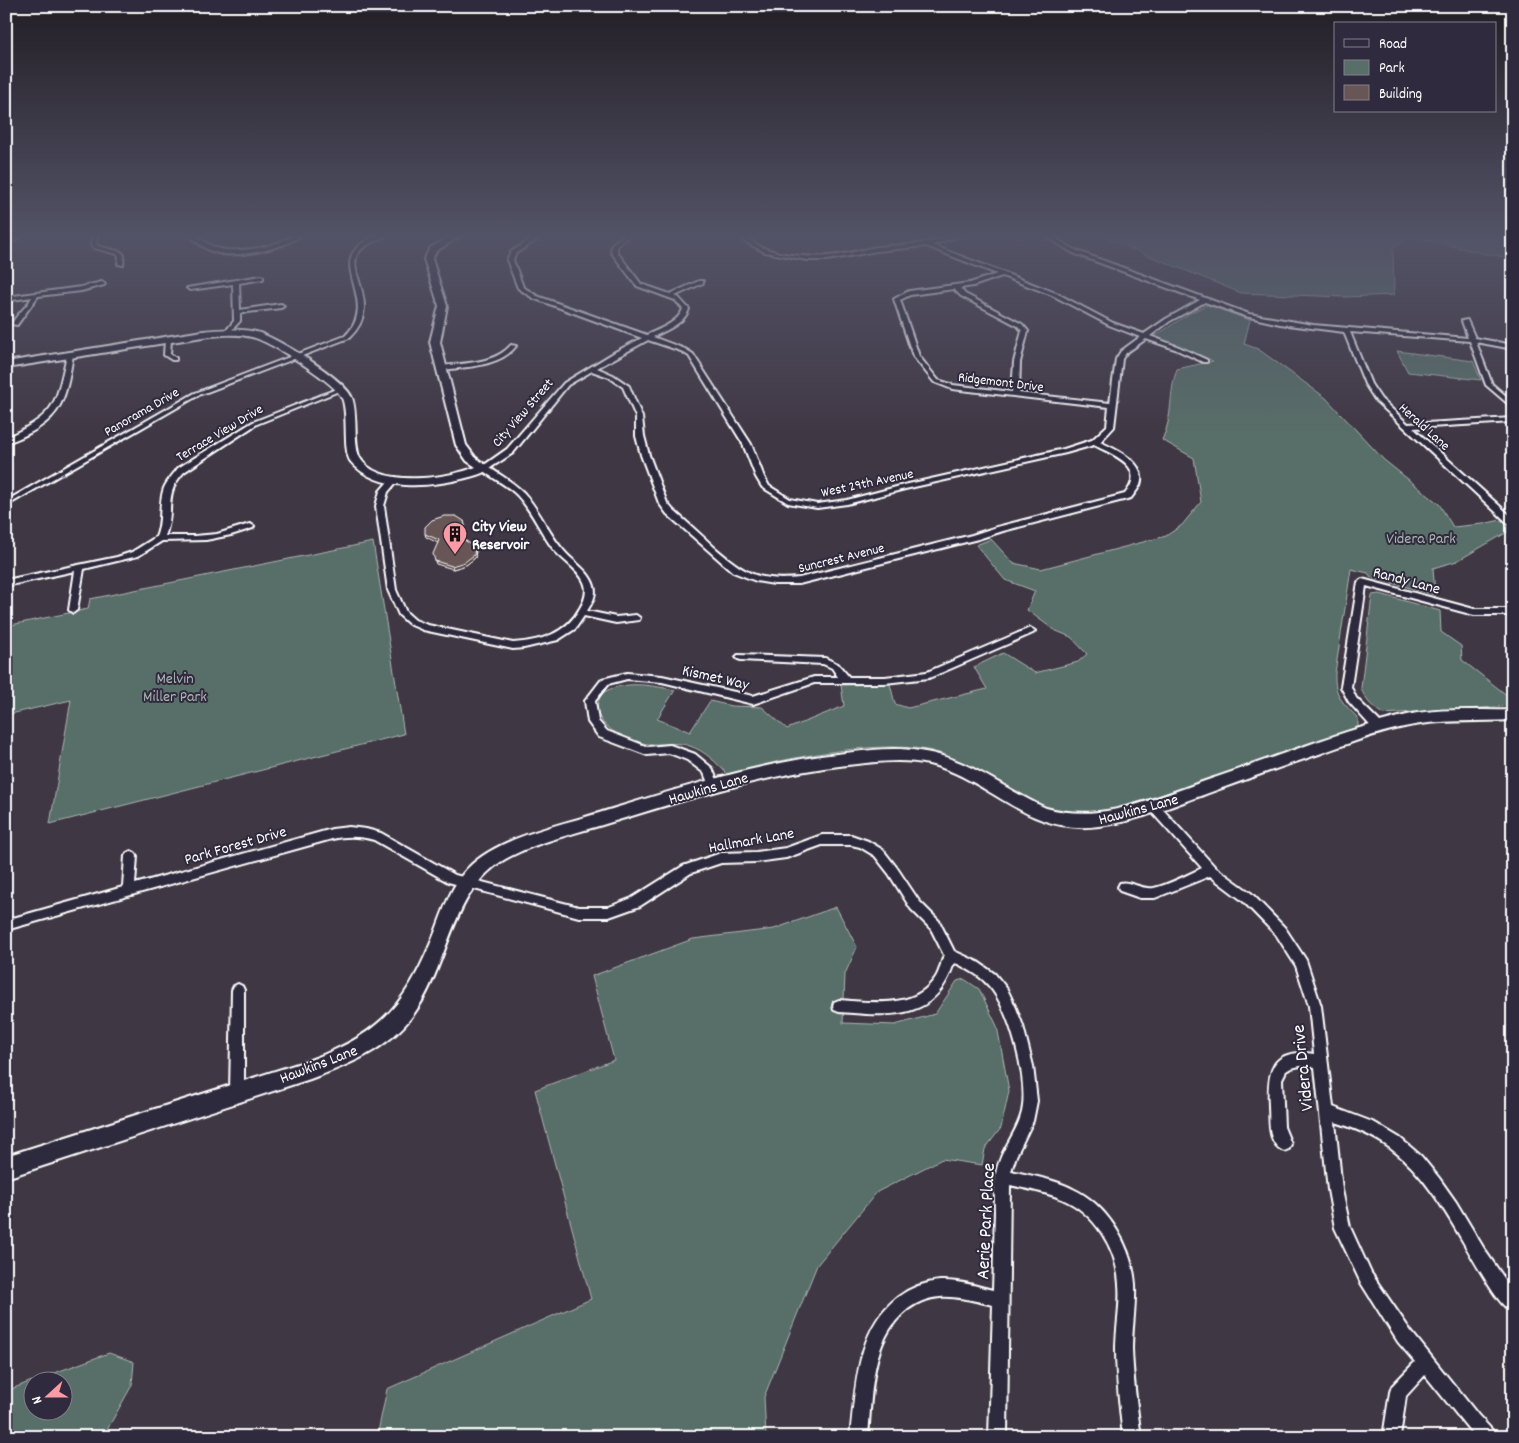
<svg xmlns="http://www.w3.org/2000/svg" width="1519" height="1443" font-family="Dekko,sans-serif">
<rect width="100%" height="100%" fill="#403744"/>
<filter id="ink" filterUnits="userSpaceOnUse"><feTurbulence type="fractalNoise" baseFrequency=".02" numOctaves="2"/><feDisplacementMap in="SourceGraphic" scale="10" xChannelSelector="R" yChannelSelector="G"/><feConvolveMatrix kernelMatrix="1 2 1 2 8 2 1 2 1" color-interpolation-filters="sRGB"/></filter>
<g filter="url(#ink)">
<!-- green -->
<path fill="#596e68" stroke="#acb6b4" d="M1105,234H1513V258L1485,254L1411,236L1393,249L1394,295L1344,297L1241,293L1110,240Z
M1207,305L1250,320L1244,344L1258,349L1326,398L1384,460L1439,504L1453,527L1483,524L1501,520L1511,530L1457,561L1433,568L1435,595L1371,577L1368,573L1351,569L1335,673C1334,696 1343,703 1358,718V727C1297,748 1237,770 1176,790C1142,801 1105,815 1069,812C1042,809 1019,796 997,782C988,776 980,770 971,766C961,762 950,756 939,753C885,736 782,759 727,774C717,763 705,751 690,746C676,741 662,745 648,744C630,742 598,729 597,708C597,704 600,697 602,693C625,680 649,685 675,690L657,719L690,732L710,701L731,706L762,707L787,729L844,706L841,685L890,684L895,704L908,708L987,689L974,667L1003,653L1035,673L1078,662L1087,654L1071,637L1054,630L1027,610L1035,591L1005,580L976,545L991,539L1013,563L1041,569L1166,536L1182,525L1201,502L1194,458L1162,440C1174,415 1168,394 1177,369L1213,361L1155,336L1190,313Z
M1397,351L1473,361L1481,380L1408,372Z
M373,542L404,734L50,824L71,700L6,715V626L88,609L90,599Z
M1380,594L1440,611L1441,632L1461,646L1462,660L1513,700V706L1383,714C1372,707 1365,700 1361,688L1372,595Z
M836,907L857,947L845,974L843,1023L895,1025L935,1014L957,981L964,979L979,989L997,1026L1009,1091L1001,1128L985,1149L982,1165L942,1159L877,1192L817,1265L764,1397L766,1437H377L387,1389L591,1299L535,1090L614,1060L592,976L693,939L774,929Z
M109,1353L134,1362L132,1385L103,1437H6V1391L32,1381V1410H62V1380H35Z"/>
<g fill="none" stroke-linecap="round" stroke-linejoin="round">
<defs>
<path id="street" d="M18,234H24L6,247V242Z
M93,234H98L96,244L98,246L121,252L124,255L123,265L118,264L119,256L117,254L94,248L91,245Z
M189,234C201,234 209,250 227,250C244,251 264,248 280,242C288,239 294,234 302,234C285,249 236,259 214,252C205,249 195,241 189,234Z
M381,234H388C378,241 365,243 358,253C345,273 384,305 349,338L199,395L6,506V501L195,393L345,336C377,305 337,272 355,250C361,242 372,238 381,234Z
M539,234H545L515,254L513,260L523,287L537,296L647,335C659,329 678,323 683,309L675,300L637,286L611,252L612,244L626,234H631L617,246V252L641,284L670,294L699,281H703V283L675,296L679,298L689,309C684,324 666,330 653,337L685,349L693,354L751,444L764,477L769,486L790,499L817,504L847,500L904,485L1064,449L1092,440L1107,426L1109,407L952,389L934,382L913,356L894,299L909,291L970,283L997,274L926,246L877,251L827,260H807L765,252L745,242L741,234H745C759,255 805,258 828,256C845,255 861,250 877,247C893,245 908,246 923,243C937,241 951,234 964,234L932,245L1056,293L1113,323L1144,334L1166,319L1200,300L1073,253L1043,234H1048L1077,251L1249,314L1313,325L1468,338L1462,321L1467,320L1475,338L1513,345V349L1476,342L1492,384L1513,402V408L1486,385L1470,341L1350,332L1371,384L1381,399L1408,424L1513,418V422L1413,428L1513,518V525H1510L1376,401L1365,384L1344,332L1280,324L1245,316L1205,302L1170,321L1150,336L1179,347L1207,360V362H1203L1175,349L1146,339L1126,353L1122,359L1114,427L1100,442C1115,449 1148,463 1140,485C1138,489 1134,494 1131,498L1003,531L978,539L799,584H774L756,581L733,572L667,514L659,503L641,455L636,436V417L623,387L609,377L592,371L568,385L513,453L490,468C502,476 514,483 524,493C540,511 548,533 564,551C573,562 589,570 594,586C597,595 592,603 587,611L616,617L636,615L640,618L639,620L616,623L584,616L575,629L558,640L524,648L513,649L423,630L409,624L399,615L388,590L376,506L380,491L392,477H395L399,479L388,492L384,506L396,590L406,612L415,620L428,625L513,643C541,641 566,634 580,608C585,600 588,591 584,582C578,568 560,559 551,546C539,529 531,510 517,495C506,484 491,478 480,468L507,449L564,383L615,352L642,338L533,298L518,288L507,260L511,252ZM1002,276L1052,295L1109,325L1140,337L1121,351L1116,359L1110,403L1019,393L1020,362L1028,331L1022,324L965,294L960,288L973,286ZM954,289L961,296L1018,326L1022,331L1014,362L1012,392L953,385L938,380L919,356L900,300L910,295ZM648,340L681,351L689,356L743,444L756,477L762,487L788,503L817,508L847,504L905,489L1066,453L1094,445C1116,456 1147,467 1125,494L997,527L972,535L799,578C757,582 745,573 714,547C701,535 687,522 673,510L667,503L649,455L644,436L642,417L629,386L613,375L597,368Z
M261,276L263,277V279L239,283L240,310L281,304L284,306L281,308L240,313V321L228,334L225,332L234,321L233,284L190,290L187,288Z
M102,282L105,284L104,285L81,291L38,296L17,325L12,324C17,313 27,308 32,297L6,301V297L81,287Z
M168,338L171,340L170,354L176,358V360H172L164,355L165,340Z
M511,345L516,346C500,367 465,367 441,370L438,368L441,366C464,363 495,364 511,345Z
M70,353L73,355C70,371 68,390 60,405C51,424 25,437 6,443V438C57,413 55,407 67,355Z
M339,388L344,389L257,424L184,472C162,496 176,509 165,536H195L217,534L250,524L254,526L253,528L231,535L206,540L162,541L138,556L84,569L77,610L73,613L69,610L75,571L6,586V580L117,557L132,552L156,537C163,521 158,504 164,488C167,481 173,475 178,468L253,422Z
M1362,579L1474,609H1513V615H1474L1366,586L1351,687L1356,698L1383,725L1384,728L1383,731H1375L1349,702L1341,687L1358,582Z
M1030,628L1035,631L1033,633L929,678L885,683H814L753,704L662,682L627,679L608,684L595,701L598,721L607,731L648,747L670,745L695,754L712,768L719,785L718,788H710L704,773L687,760L669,753L647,755L599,737L588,722L585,701L602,679L627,673L662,676L753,696L814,677H838L832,668L823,664L741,660L738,659L736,657L738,655L825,658L838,664L849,677H885L927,672Z
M1153,802L1157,803L1215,867L1251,893L1285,928L1306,960L1321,1006L1333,1107L1375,1123L1400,1138L1421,1156L1439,1178L1456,1202L1486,1252L1513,1291V1312C1501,1307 1489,1285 1482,1274C1455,1230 1432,1179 1390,1148C1373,1135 1354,1128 1335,1122L1342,1190L1350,1227L1371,1273L1410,1330L1478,1415L1493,1431L1495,1437H1475L1425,1375L1406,1396L1400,1437H1383L1390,1392L1392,1386L1415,1362L1398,1342L1361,1283L1335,1228L1328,1190L1315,1067L1300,1066L1291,1068L1286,1071L1282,1079L1284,1127L1291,1144L1289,1149L1284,1151C1267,1144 1270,1121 1269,1106C1267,1071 1271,1048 1314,1054L1309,1006L1296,966L1277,936L1243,901L1210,876L1155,898H1140L1120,891L1118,887L1120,883C1129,880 1142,890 1154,888C1168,885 1189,874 1202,868L1149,809L1148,806L1149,803Z
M349,827L366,829L381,833L455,875L579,907H609L632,898L683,866L721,853L756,852L786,848L822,835H851L868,841L883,850L897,868L919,901L939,921L954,951L978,962L995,974L1007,989L1016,1008L1023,1026L1033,1066L1037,1101L1033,1121L1016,1156L1011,1171C1032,1176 1054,1179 1073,1189C1108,1205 1132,1247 1135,1284C1136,1306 1132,1328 1132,1349C1133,1378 1137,1408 1141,1437H1123C1120,1408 1116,1378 1116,1349C1116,1327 1121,1306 1119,1284C1117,1249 1095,1213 1062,1199C1046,1192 1027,1189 1010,1185L1007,1437H989L993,1305C976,1301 957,1296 940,1297C927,1298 918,1302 908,1309C870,1339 872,1393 868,1437H850C856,1388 856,1329 898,1297C910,1288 926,1282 940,1281C958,1280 976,1286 993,1290C994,1264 994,1239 995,1213C995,1201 994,1188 996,1175C999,1151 1017,1134 1022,1112C1029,1081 1010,1009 989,986C981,976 969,970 958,964L954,963C935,1022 891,1016 839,1012L834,1010L833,1006L834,1002L839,1000C872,1002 915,1010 936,977C940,971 941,962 944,955L931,929L911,909L889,874L875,856L860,847L851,845H822L786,858L756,862L721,863L691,873L640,906L609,917H579L448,882L374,840C360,836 346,836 332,839L6,930V920L123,887L125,856L127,853L131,851L135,853L137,856L135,884L332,829Z
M238,984L242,986L244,990V1092L242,1097L237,1099L232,1097L230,1092L232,990L234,986Z"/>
<path id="secondary" d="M455,234H464L436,251L432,259L447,306L440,342L466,445L475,457L490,468C484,474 473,476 466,478C430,487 378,493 351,462C342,451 349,414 342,398C336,383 270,341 252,337C236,333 219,335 203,337L6,368V362L203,331C221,329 239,328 256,332C276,337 345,379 352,398C358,413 353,447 360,458C379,489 448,478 476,467L467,461L456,445L430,342L439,306L424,259L430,248Z
M1513,710V720C1477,722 1439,719 1404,727C1375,733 1347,744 1319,754C1280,767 1242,781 1203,795C1169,807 1135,822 1099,826C1027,836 991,779 929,764C902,758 874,762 847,765C767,774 691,798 615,821C581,832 543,840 511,856C449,887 451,964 413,1015C388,1049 349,1065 310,1079L6,1178V1156L310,1060C384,1033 408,1001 436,930C444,909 451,886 467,869C496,838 559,825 599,813C680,788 761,762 845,753C870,750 895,747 919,751C967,757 1003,789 1046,808C1103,824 1157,797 1211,779C1274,758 1335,733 1399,717C1435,707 1476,711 1513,710Z"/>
</defs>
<!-- street casing -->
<use href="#street" stroke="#fff" stroke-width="4"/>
<!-- secondary casing -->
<use href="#secondary" stroke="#fff" stroke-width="4"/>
<!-- street -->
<use href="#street" fill="#2f2a3d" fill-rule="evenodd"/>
<!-- secondary -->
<use href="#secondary" fill="#2f2a3d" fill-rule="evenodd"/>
</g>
<!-- wall -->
<path fill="#594a4a" stroke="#fff" d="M464,521L465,528L462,538L476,550L475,558L466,565L453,569L436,564L435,561L438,543L426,537L425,534Z"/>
<!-- shaded-wall -->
<path fill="#493c3c" stroke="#fff" d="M465,525V528L461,540L460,537Z
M475,547L476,550L475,558L466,565L453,569L452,566Z"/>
<!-- building -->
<path fill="#685656" stroke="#fff" d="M444,516H456L464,521L465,525L460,537L475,547L474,555L465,562L452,566L435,561L433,554L439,540L425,534V527L432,520Z"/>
</g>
<!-- sky -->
<linearGradient id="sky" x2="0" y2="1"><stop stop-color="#231e25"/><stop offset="0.54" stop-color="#535367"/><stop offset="1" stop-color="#535367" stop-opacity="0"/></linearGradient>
<rect width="1519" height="436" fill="url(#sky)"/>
<!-- icons -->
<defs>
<symbol id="building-pin" viewBox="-11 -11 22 30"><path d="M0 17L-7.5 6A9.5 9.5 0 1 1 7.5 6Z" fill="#ff9aa2" stroke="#2f2a3d"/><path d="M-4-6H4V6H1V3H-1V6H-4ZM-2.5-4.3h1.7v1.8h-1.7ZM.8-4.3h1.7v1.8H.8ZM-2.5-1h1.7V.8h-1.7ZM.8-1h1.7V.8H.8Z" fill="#111"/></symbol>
</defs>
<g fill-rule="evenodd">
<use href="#building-pin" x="441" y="520" width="28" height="38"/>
</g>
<g text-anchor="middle" stroke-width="4" stroke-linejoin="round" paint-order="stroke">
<!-- far-street labels -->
<g font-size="14" fill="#fff" stroke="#2f2a3d">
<text transform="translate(1001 381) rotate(7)" y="5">Ridgemont Drive</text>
<text transform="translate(141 411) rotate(-30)" y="5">Panorama Drive</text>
<text transform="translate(522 412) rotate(-49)" y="5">City View Street</text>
<text transform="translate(1425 426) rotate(42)" y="5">Herald Lane</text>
<text transform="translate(219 432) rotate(-31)" y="5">Terrace View Drive</text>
<text transform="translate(867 482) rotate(-12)" y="5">West 29th Avenue</text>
<text transform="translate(841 557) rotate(-14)" y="5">Suncrest Avenue</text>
</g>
<!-- poi labels -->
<g font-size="16" font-weight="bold" fill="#fff" stroke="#2f2a3d" text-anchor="start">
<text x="472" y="531">City View<tspan x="472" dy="18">Reservoir</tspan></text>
</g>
<!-- park labels -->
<g font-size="16" fill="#acb6b4" stroke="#2f2a3d">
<text x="1421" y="543">Videra Park</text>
<text x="175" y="683">Melvin<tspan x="175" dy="18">Miller Park</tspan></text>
</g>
<!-- street labels -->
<g font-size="16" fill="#fff" stroke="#2f2a3d">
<text transform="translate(1407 579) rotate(15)" y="6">Randy Lane</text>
<text transform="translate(716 676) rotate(13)" y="6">Kismet Way</text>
<text transform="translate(708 787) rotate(-16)" y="6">Hawkins Lane</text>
<text transform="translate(1138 808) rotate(-15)" y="6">Hawkins Lane</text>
<text transform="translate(751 839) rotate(-10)" y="6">Hallmark Lane</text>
<text transform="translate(235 844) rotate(-16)" y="6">Park Forest Drive</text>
<text transform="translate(318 1063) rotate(-21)" y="6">Hawkins Lane</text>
</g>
<!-- near-street labels -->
<g font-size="19" fill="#fff" stroke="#2f2a3d">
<text transform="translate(1301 1068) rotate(-96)" y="7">Videra Drive</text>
<text transform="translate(984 1221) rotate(-87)" y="7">Aerie Park Place</text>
</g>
</g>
<!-- margin -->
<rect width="1519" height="1443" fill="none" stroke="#2f2a3d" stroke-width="25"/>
<rect x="12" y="12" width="1494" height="1418" fill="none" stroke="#fff" stroke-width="2" filter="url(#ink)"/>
<!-- legend -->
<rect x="1334" y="22" width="162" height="90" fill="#2f2a3d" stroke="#827f8b"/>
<rect x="1344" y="39" width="25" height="8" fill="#2f2a3d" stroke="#827f8b"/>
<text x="1379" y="48" font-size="15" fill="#ffffff">Road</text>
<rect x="1344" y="60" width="25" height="15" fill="#596e68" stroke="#827f8b"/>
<text x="1379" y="72" font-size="15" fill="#ffffff">Park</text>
<rect x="1344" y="85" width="25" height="15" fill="#685656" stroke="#827f8b"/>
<text x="1379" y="98" font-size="15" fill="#ffffff">Building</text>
<!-- north arrow -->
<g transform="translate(48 1396) rotate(249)"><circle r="24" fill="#2f2a3d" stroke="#827f8b"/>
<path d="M0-4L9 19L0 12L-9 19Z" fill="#ff9aa2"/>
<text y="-8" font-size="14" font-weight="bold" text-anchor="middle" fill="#ffffff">N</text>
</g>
</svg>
